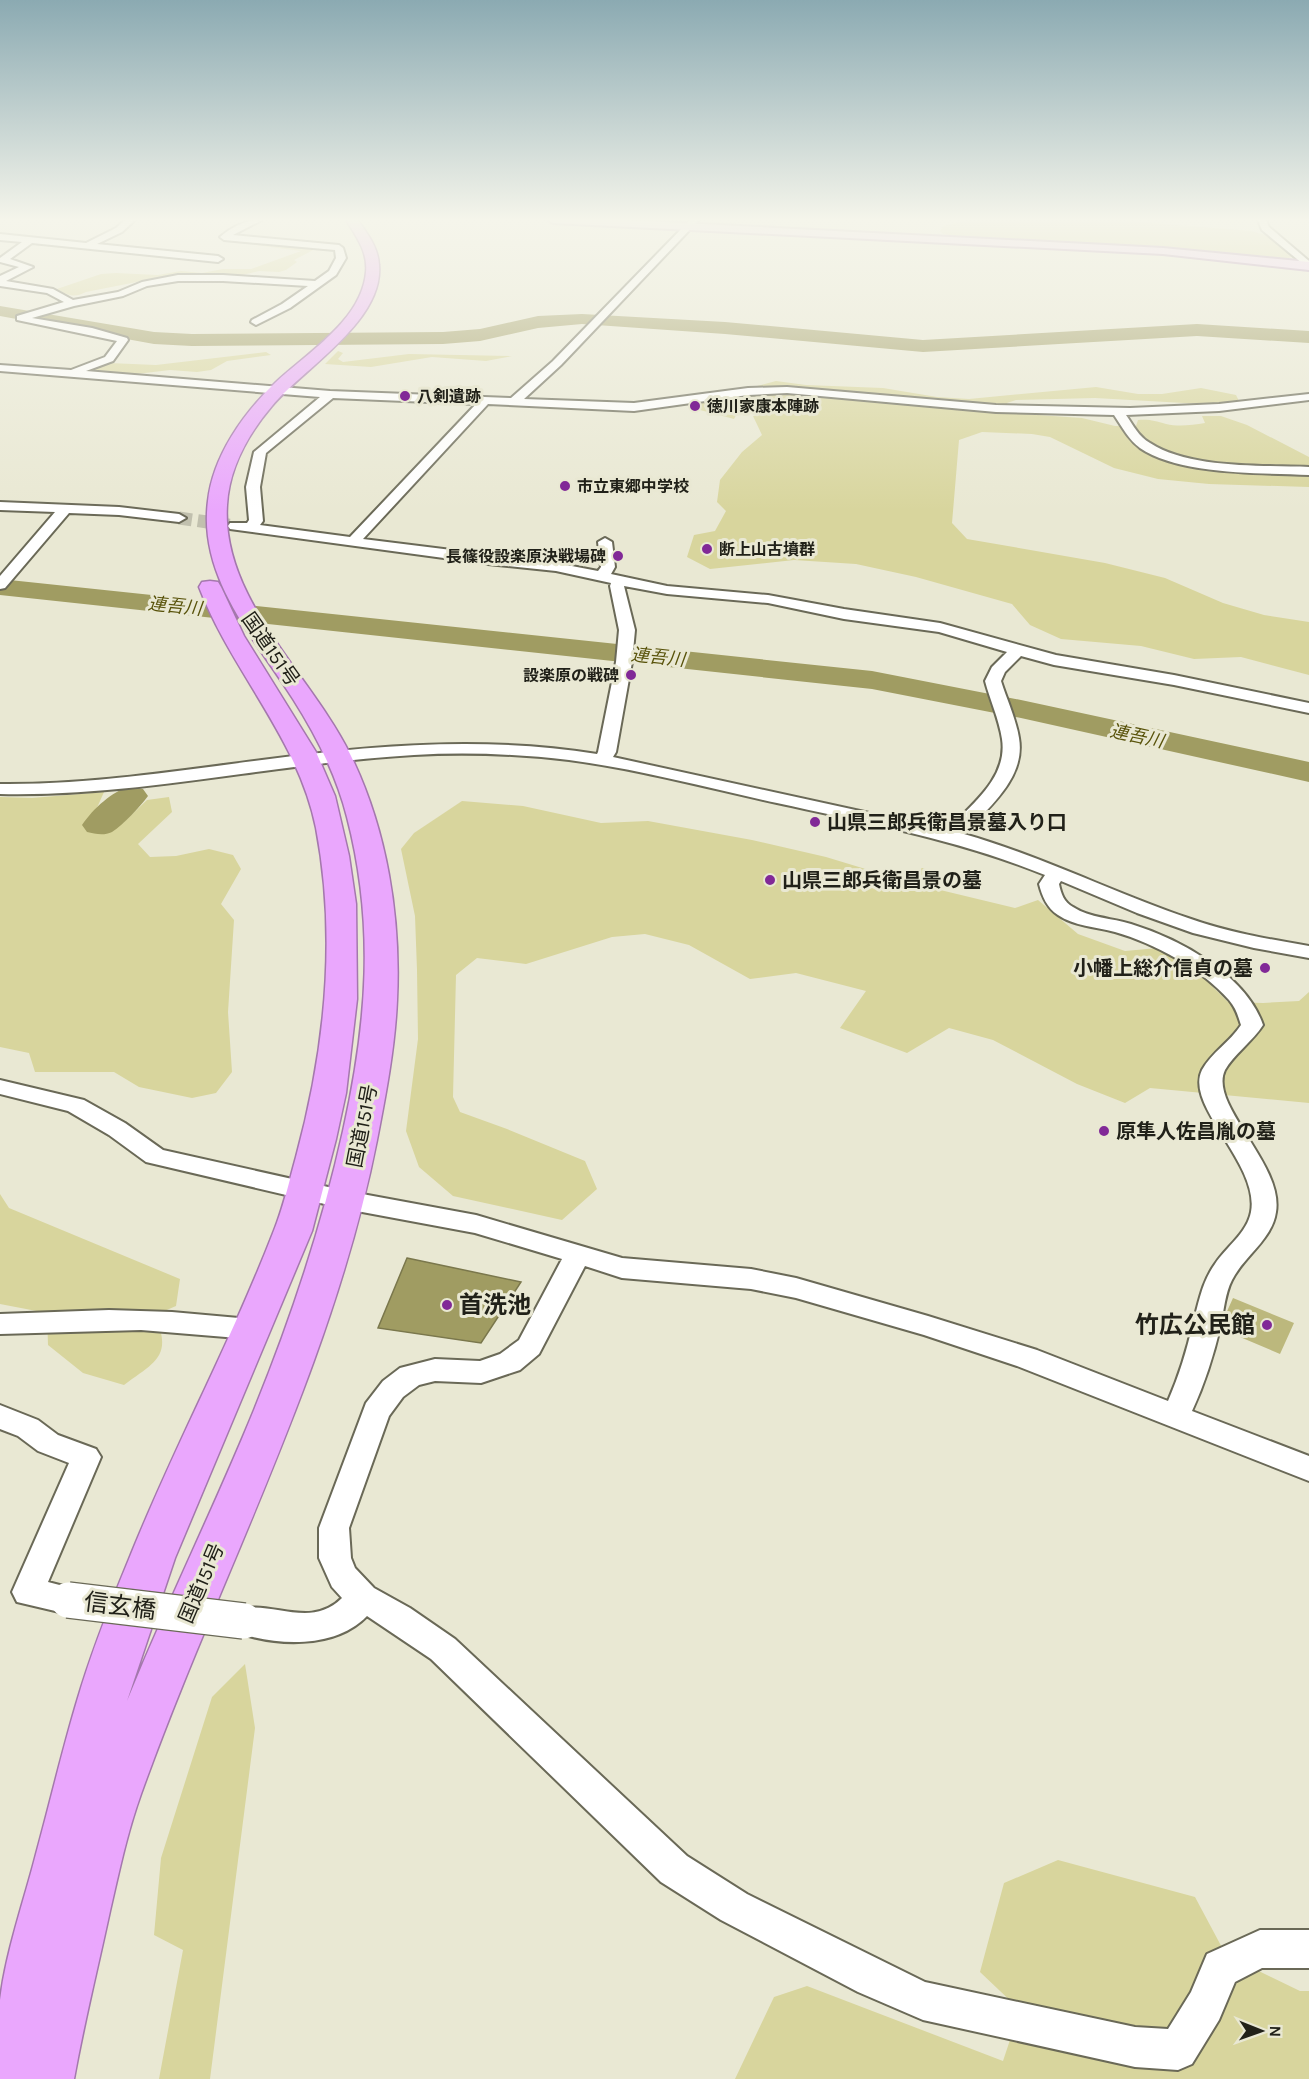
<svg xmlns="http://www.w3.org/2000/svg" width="1309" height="2079" font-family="Karla,'Noto Sans JP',sans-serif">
<rect width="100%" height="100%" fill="#e9e8d3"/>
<!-- green -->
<path fill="#d8d59d" d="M970,220H1115L1251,231L1270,236L1292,257L1285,259L1168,249L960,237L943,234L940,231L943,226Z
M264,242L317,248L294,260L297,262L286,270L279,272L259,271L238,276L157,278L86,292C74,298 69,296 57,289L101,274L116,273L158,275L181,271L202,273L223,269H251L301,251L255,245Z
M338,351L343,353L338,359L343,362L409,354L512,356L486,361L432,357L371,367L325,364Z
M266,352L271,355L227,361L211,370L197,372L170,370L128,375L89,370L109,363L156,365Z
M776,381L806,385L883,388L937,397L969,399L1096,387L1138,394H1162L1201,388L1236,395L1239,401L1220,405L1095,398L1016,400L1007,403L1008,413L1082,418L1115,426H1136L1138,420C1150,419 1155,421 1166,424C1179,427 1192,425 1205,423L1202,416H1221L1247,425L1309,457V487L1209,484L1158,479L1114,468L1050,437L1032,434L982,432L959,440L952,523L967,539L1105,563L1165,578L1223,603L1264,615L1309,622V675L1241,657L1194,659L1141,646L1061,639L1030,625L1012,604L916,577L856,564L794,560L710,569L687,557L694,535L715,531L726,511L717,502L720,480L742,452L762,435L753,416L765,414L767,409L740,408L734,419L700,410L698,404L754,393L757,386Z
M104,792L92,819L99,830L123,823L147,800L169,797L172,812L138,844L150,857L176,856L209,849L233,855L241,869L221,904L234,920L228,1012L232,1072L216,1093L192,1098L139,1087L114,1072H35L29,1053L0,1047V797L32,798Z
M462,801L523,806L601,823L648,821L752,840L826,857L905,881L922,868L938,869L932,888L1015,908L1038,900L1078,934L1125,951L1158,948L1204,978L1228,1002L1263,1003L1299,1001L1309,992V1103L1150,1088L1125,1103L1077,1084L993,1040L949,1028L907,1053L840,1028L866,991L796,973L750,979L689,945L645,934L612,937L526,964L477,958L456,975L453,1097L460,1112L507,1129L585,1161L597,1189L562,1220L453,1196L419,1167L406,1131L418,1039L417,970L415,916L401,849L414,833Z
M0,1194L9,1208L180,1279L176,1306L155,1315C173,1357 155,1362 124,1385L83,1373L48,1345L47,1313L0,1304Z
M245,1664L255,1728L210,2079H159L183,1950L154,1935L161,1858L212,1697Z
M1058,1860L1195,1897L1226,1955L1300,1991H1309V2079H735L774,1997L807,1986L1003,2061L1020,2010L980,1972L1004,1883Z"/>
<!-- water -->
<path fill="#a09c62" stroke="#7a774c" stroke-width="1.5" d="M407,1258L521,1282L481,1343L378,1328Z"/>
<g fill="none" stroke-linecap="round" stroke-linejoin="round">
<!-- river -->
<path fill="#a09c62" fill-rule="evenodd" d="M0,306L154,332L192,334L443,332L480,329L538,316L582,314L725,322L923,340L1197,324L1309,331V343L1197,336L923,352L725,334L582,324L538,328L480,341L443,344L192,346L154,344L0,316Z
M0,579L872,671L1021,700L1309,762V782L1021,718L872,689L0,595Z
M131,786L143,789L148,796C139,808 124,824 112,832C104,836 95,834 87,832L82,825C93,809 112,791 131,786Z"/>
</g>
<!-- building -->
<path fill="#bcb87d" d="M1233,1298L1294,1323L1280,1354L1240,1337L1245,1327L1224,1318Z"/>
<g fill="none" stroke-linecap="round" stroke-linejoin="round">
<!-- minor-tunnel -->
<path stroke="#c1c0ae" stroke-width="13" stroke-dasharray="13 6" stroke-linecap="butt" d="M179,518L235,526"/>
<defs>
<path id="minor" d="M125,220H135L122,232L97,244L218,256L223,259L218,262L32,243L10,259L33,267L6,281L53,289L73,300L118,292L142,282L178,275H223L315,281L329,271L336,258L335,250L224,240L220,237C232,227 245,220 262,220L233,235L339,245L343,248L346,258L336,275L290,308L256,325L251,322L252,320L282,304L308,286L223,281H178L147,286L123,296L74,306L32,318L92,328L127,338L128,340L113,361L86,371L330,391L511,398L553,361L690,220H699L561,365L524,399L634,403L748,388L787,387L996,405L1130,408L1219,404L1309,394V400L1219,411L1126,415C1133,425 1139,437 1150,443C1190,469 1262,465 1309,467V475C1262,473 1179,475 1140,448C1129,440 1122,427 1114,415L996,412L787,393L748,395L634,411L488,404L363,539L556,563L598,571L601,567L598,542L605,538L612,542L615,567L611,574L667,586L768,595L844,609L940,623L1056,655L1174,675L1309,703V713L1174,685L1054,665L1021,656L1005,672L1001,681C1007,700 1016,719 1019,738C1026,778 988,808 964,834C1041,856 1112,892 1188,918C1227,932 1268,939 1309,946V958L1254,948L1193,933L1137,913L1061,881L1059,884C1061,894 1064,902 1073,907C1090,918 1112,918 1131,924C1180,939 1246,975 1263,1025C1253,1041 1233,1055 1225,1070C1208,1105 1284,1164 1276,1212C1272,1240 1244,1256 1232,1280C1225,1293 1224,1310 1221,1324C1214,1354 1205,1383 1192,1411L1309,1456V1481L1017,1366L924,1335L796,1298L751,1289L622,1278L585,1266L539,1354L520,1370L481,1383L435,1381L419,1385L403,1397L389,1416L349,1528L351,1558L355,1568L374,1588L410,1608L455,1639L687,1856L747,1894L925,1982L1135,2027L1168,2029L1191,1992L1207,1954L1260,1930H1309V1968H1262L1235,1982L1219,2020L1192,2064L1178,2070L1135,2067L923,2020L858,1992L721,1920L661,1882L431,1659L367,1616C334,1650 274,1646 233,1631L228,1621L233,1611C269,1597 309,1631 342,1598L332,1587L319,1558V1528L366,1403L383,1381L400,1368L435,1359L480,1361L500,1354L519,1340L562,1259L475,1233L346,1209L146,1162L109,1135L68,1111L0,1094V1080L84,1100L125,1123L163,1150L346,1191L476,1215L622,1258L751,1269L796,1278L928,1316L1037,1350L1168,1401C1179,1376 1187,1350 1193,1323C1199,1302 1202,1282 1215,1264C1226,1247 1247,1233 1251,1212C1260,1164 1184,1106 1202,1070C1212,1052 1230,1042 1241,1025C1238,1016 1236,1008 1229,1000C1202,969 1154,943 1115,932C1096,927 1074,926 1058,915C1047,908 1042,896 1039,884L1045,875C959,840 868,823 777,803C708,788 638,769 569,760C517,754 466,752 414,755C275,763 139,797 0,794V784C89,785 175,771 262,760C373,745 485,736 597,754L598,752L616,662L619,630L610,586L611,583L556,571L488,564L230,529L228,526L230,523H247L249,520L246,487L254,452L320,397L0,371V365L71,370L105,357L117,341L17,320V316L64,302L47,293L0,286V276L19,267L0,262V258L22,242L0,240V234L86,243L116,228ZM333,398L476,404L350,537L260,525L263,521L260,487L266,453ZM624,586L667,594L768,603L844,619L939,632L1007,652L992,667L985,681C990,700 999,719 1002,739C1008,778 971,805 947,830L613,757L616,752L632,662L635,630Z
M1258,220H1266L1269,227L1309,261V269L1262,230Z
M0,502L119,507L179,514L186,518L179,522L119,515L69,513L5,588L0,589V576L55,512L0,510Z
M109,1310L172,1312L250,1319L260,1322L264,1329L260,1336L250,1339L141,1330L0,1334V1314Z
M0,1405L38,1420L58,1435L96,1449L101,1457L48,1582L79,1590L84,1600L79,1610L68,1614L17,1602L12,1592L69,1463L38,1451L18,1436L0,1429Z"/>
<path id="major" d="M548,220H624L1163,248L1309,262V270L1163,254L553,223Z"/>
<path id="highway" d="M346,220H358C368,235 378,247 379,265C384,321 304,368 272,406C249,433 229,468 227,505C221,599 311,675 350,754C387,829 401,917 397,1000C395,1047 386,1094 377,1140C332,1369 219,1576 141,1794C127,1833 119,1872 110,1911C98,1967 84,2023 74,2079H0C0,2053 0,2025 0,2000C6,1951 24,1901 36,1854C50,1803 62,1751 77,1701C91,1653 110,1605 129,1559C173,1449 230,1344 273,1233C283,1209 289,1182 296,1157C325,1050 337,938 316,828C298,738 231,671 199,587L202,582L210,581L218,582L221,587L244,636L316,752L335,796L349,856L356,904L357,999L346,1093L336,1139L312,1231L175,1558L127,1701C167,1603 214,1508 254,1410C291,1319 322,1226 343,1131C367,1023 375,925 347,817C336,774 316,735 293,699C255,639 198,578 208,501C213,456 243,414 275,383C307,353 362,320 366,272C368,252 356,236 346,220Z"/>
</defs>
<!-- minor casing -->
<use href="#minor" stroke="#6a6957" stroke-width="4"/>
<!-- major casing -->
<use href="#major" stroke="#a478ad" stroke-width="4"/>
<!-- highway casing -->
<use href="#highway" stroke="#a478ad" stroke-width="3"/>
<!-- minor -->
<use href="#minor" fill="#fff" fill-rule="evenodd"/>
<!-- major -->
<use href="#major" fill="#f2cafe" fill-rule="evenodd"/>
<!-- highway -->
<use href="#highway" fill="#eaa7fd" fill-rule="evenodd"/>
<defs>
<path id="minor-bridge" d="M68,1600L244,1621"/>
</defs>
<!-- minor-bridge casing -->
<use href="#minor-bridge" stroke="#6a6957" stroke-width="38" stroke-linecap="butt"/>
<!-- minor-bridge -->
<use href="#minor-bridge" stroke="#fff" stroke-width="35"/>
</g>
<!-- sky -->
<linearGradient id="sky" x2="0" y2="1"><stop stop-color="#8baab2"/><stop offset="0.43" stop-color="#f5f5eb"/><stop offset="1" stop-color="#f5f5eb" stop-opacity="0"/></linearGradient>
<rect width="1309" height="511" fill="url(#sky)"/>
<!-- markers -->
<g fill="#812997" stroke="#e9e8d3" stroke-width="2">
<circle cx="405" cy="396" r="6"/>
<circle cx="695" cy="406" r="6"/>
<circle cx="565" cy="486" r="6"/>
<circle cx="707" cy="549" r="6"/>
<circle cx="618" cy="556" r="6"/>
<circle cx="631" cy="675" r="6"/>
<circle cx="815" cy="822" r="6"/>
<circle cx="770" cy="880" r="6"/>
<circle cx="1265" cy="968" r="6"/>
<circle cx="1104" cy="1131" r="6"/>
<circle cx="447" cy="1305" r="6"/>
<circle cx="1267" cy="1325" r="6"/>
</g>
<g text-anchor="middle" stroke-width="6" stroke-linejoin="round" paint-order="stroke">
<!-- far-poi labels -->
<g font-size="16" font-weight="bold" fill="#212119" stroke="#e9e8d3" text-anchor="start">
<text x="417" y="402">八剣遺跡</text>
<text x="707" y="412">徳川家康本陣跡</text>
<text x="577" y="492">市立東郷中学校</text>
<text x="719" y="555">断上山古墳群</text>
<text x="606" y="562" text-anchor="end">長篠役設楽原決戦場碑</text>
<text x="619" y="681" text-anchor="end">設楽原の戦碑</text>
</g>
<!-- far-water labels -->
<g font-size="18" font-style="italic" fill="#59530b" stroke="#e9e8d3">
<text transform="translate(175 606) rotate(6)" y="6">連吾川</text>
<text transform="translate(658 657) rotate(6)" y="6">連吾川</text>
<text transform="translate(1137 736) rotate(12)" y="6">連吾川</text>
</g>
<!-- street labels -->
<g font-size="20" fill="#212119" stroke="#e9e8d3">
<text transform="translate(271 649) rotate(55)" y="7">国道151号</text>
<text transform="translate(362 1126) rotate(-79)" y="7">国道151号</text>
<text transform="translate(201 1583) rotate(-67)" y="7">国道151号</text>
</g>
<!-- poi labels -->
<g font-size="20" font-weight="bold" fill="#212119" stroke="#e9e8d3" text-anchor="start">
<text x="827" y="829">山県三郎兵衛昌景墓入り口</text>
<text x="782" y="887">山県三郎兵衛昌景の墓</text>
<text x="1253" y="975" text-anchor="end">小幡上総介信貞の墓</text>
<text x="1116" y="1138">原隼人佐昌胤の墓</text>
</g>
<!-- near-poi labels -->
<g font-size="24" font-weight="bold" fill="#212119" stroke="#e9e8d3" text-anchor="start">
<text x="459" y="1313">首洗池</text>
<text x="1255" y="1333" text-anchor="end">竹広公民館</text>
</g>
<!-- near-street labels -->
<g font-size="24" fill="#212119" stroke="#e9e8d3">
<text transform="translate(120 1606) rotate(7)" y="8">信玄橋</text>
</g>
</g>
<!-- north arrow -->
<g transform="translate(1261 2031) rotate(91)" stroke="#e9e8d3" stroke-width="4.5" paint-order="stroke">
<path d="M0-4.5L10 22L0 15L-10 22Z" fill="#212119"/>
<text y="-9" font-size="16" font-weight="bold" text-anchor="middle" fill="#212119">N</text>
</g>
</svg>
